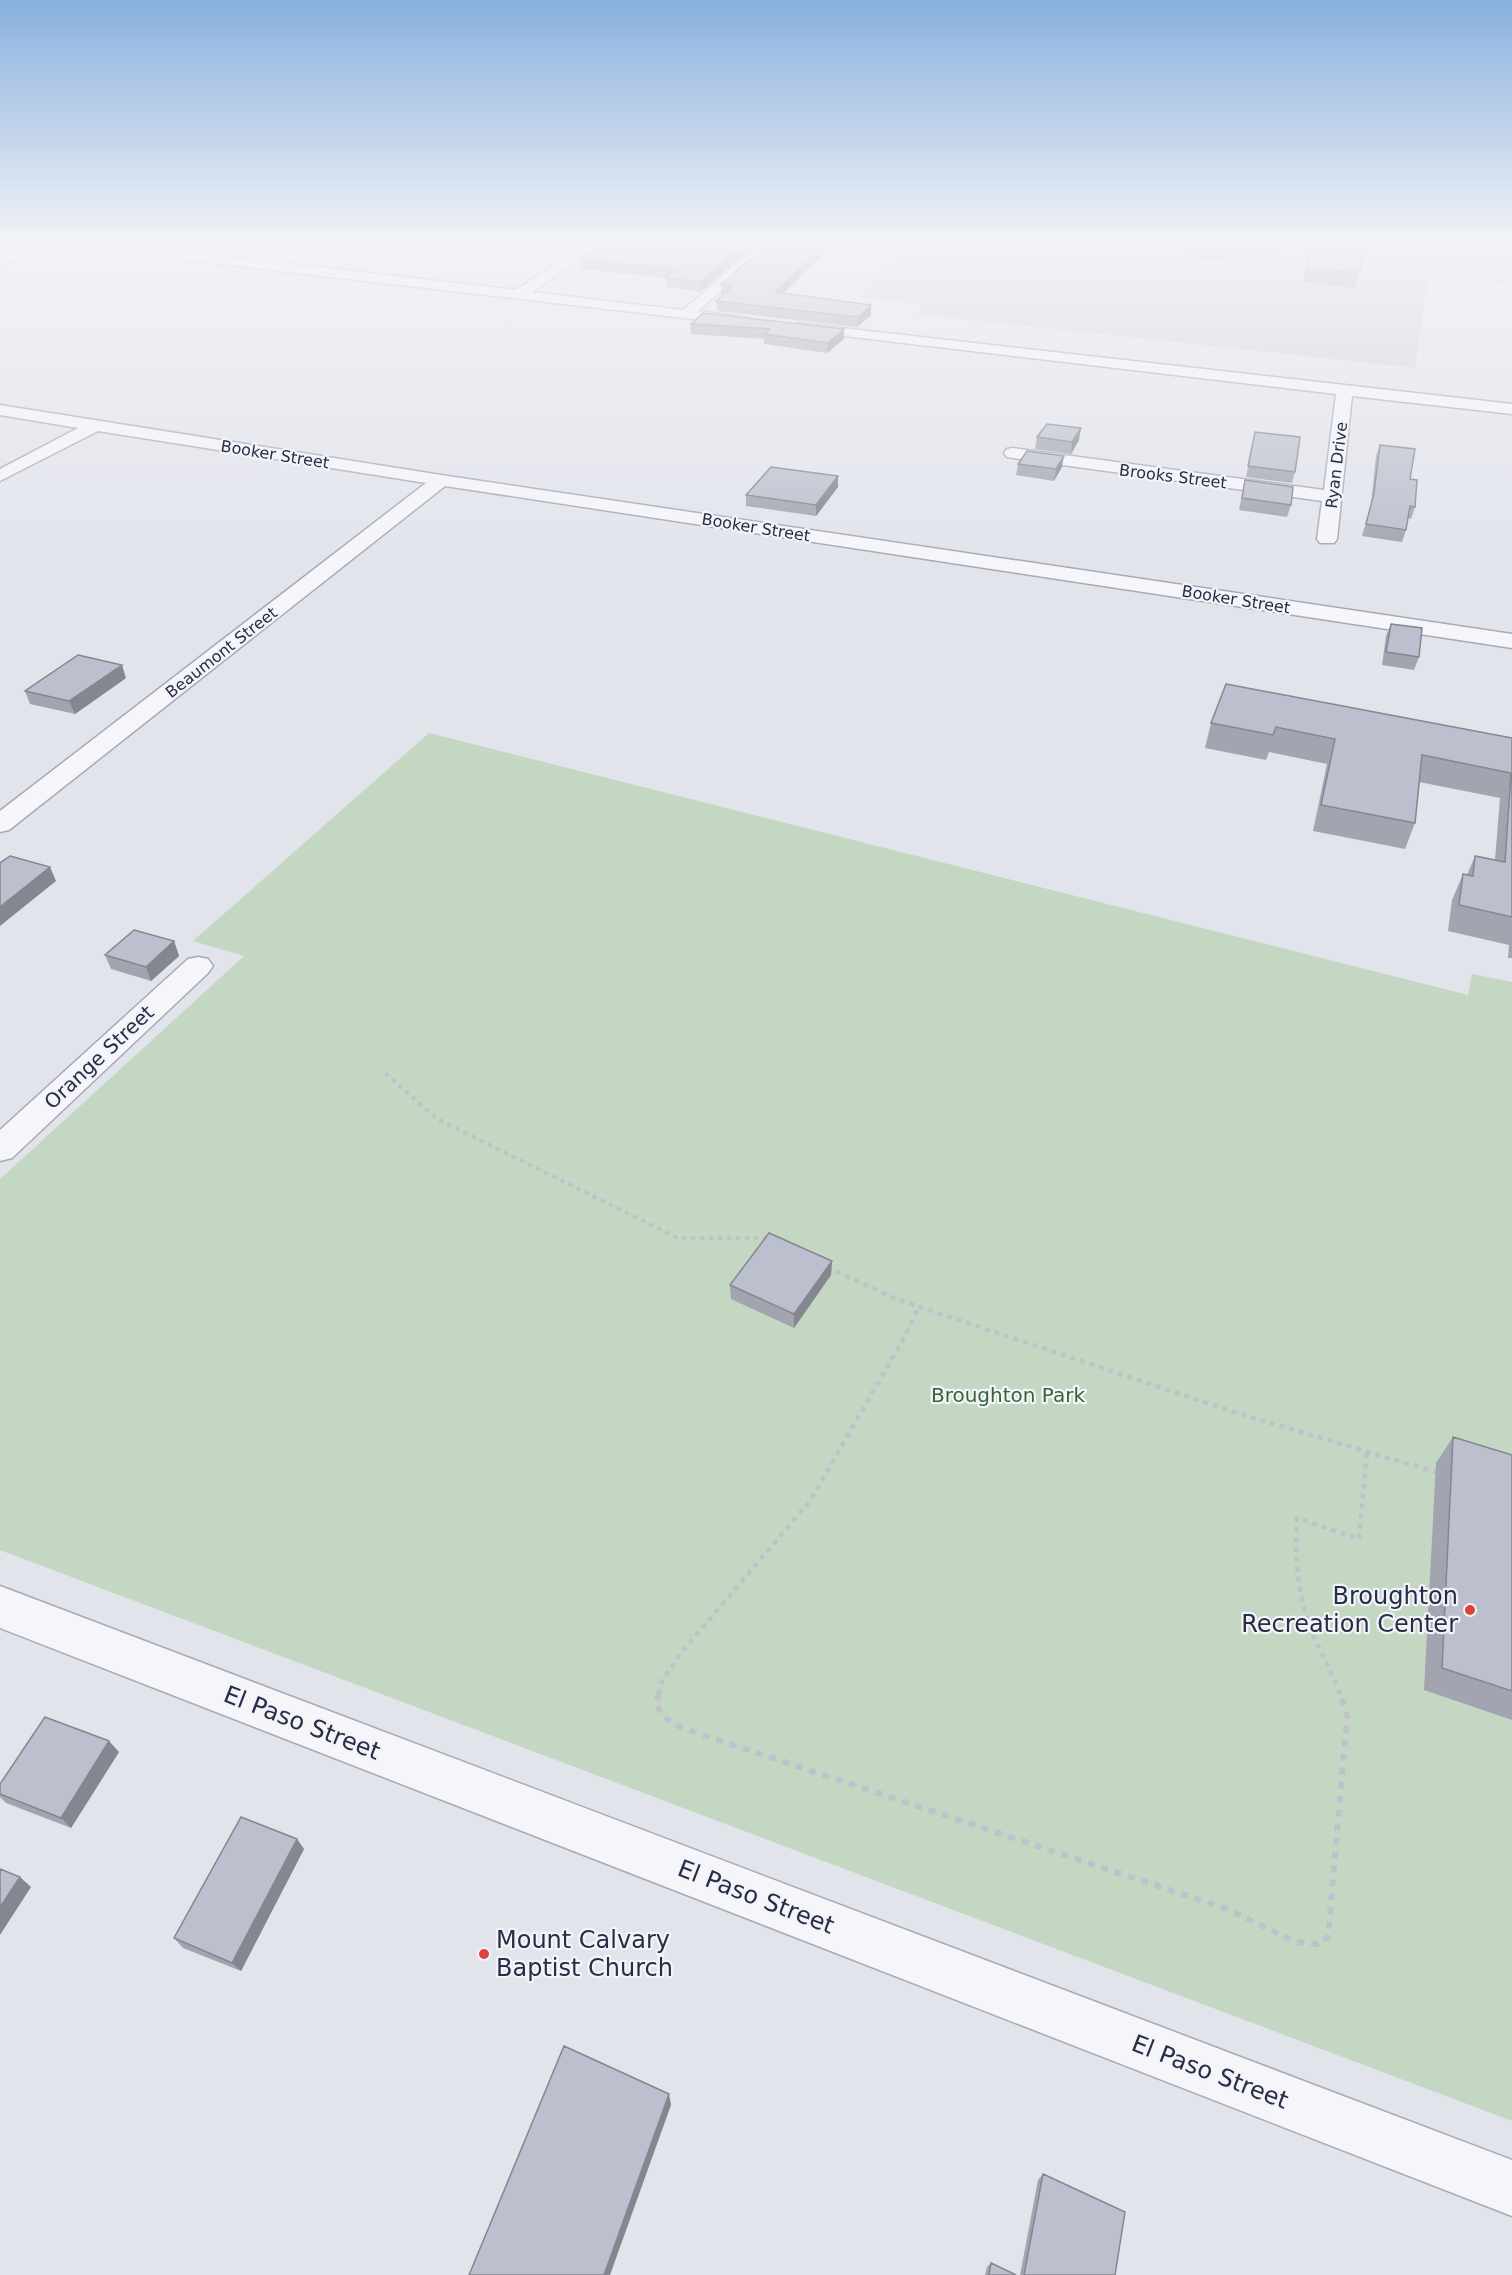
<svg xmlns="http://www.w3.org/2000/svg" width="1512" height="2275" font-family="'DejaVu Sans',sans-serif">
<rect width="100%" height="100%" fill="#e2e4ec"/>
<!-- built -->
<path fill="#d0d3de" d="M910,243H1512V285L1428,277L1415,368L916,314L924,304L857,297Z"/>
<!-- green -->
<path fill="#c4d7c2" d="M429,733L1468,995L1472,974L1512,982V2121L0,1550V1179L244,956L193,941Z"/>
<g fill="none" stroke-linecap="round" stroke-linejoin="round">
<defs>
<path id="street" d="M36,243H55L0,266V257Z
M66,243H109L516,290L587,243H602L532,292L683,310L762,243H776L698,311L749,318L751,321L744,325L72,247Z
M798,323L1512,404V414L1352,396L1337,539L1334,543H1320L1317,539L1322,501L1013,458L1007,457L1004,453L1007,449L1013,448L1324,490L1336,394L793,330L791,327Z
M0,405L441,475L1512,634V648L445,486L9,830L0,832V811L426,483L98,431L0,481V469L78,428L0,415Z
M198,957L208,959L213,966L208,973L12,1158L0,1161V1130L188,959Z
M0,1586L1512,2160V2216L0,1628Z"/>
</defs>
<!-- street casing -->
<use href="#street" stroke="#a6a9b7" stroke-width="3"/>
<!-- path-far2 -->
<path stroke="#c0c2cb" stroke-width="4" stroke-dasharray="4.5 4.5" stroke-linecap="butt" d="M385,1073L437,1119L678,1238H763L768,1240"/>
<!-- path-far1 -->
<path stroke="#c0c2cb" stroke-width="4.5" stroke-dasharray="5 5" stroke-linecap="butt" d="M827,1267L896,1299L1234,1412L1439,1473
M659,1694L662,1681L681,1653L810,1501L905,1336L919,1306
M1340,1694C1332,1672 1320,1652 1311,1630C1297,1594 1295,1556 1297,1518L1359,1539L1367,1451"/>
<!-- path -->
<path stroke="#c0c2cb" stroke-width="6" stroke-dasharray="7 7" stroke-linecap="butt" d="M659,1693L656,1704L663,1717L682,1728L1227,1909L1296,1942L1318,1944L1328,1937L1347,1716L1340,1693"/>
<!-- street -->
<use href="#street" fill="#f6f6fa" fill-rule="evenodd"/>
</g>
<!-- wall -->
<path fill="#a2a4b0" d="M758,243L700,292L667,287L666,278L581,269V260Z
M835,243L784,293L871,315L857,327L717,311L716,301L724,294H721V284Z
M1163,243H1412L1410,252L1365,248L1355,288L1302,282L1313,245L1205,261Z
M691,324L844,329V339L827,353L764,344V339L691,334Z
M1255,432L1295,472L1292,483L1246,477Z
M1037,437L1079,440L1071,454L1035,449Z
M1380,445L1415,507L1411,519L1408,518L1406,530L1402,542L1362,536L1371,505L1376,456Z
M1018,464L1062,467L1054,481L1016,475Z
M838,476V487L816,516L746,506V495Z
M1245,480L1291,505L1287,517L1239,510Z
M1391,624L1419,657L1414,670L1382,665L1386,636Z
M126,678L75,714L30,704L25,691Z
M1211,723L1512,738V958H1508L1509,945L1448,931L1452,900L1463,874L1467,875L1475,856L1495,860L1500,798L1419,782L1415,823L1405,849L1313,831L1327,764L1269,752L1266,760L1205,748Z
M174,941L179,956L151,981L111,969L105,955Z
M832,1261L831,1275L794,1328L731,1299L730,1285Z
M1453,1437L1512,1455V1720L1424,1690L1436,1463Z
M119,1752L71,1828L6,1803L0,1797V1784Z
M304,1849L241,1971L183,1948L174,1938Z
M1043,2174L1115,2275H1020L1038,2180Z
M991,2263L1016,2275H985L987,2267Z"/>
<!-- shaded-wall -->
<path fill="#848690" d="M747,243H758L700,292V282Z
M826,243H835L775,301V292Z
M1236,243H1314V245L1205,261L1208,248Z
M871,305V315L857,327L858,317Z
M844,329V339L827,353L828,343Z
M1081,428L1079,440L1071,454L1072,442Z
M1064,456L1062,467L1054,481L1056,469Z
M838,476V487L816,516V505Z
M122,665L126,678L75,714L69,701Z
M50,867L56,881L0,926V907Z
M174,941L179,956L151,981L146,967Z
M832,1261L831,1275L794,1328V1314Z
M109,1741L119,1752L71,1828L61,1818Z
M297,1839L304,1849L241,1971L232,1963Z
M20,1877L31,1887L0,1935V1907Z
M669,2094L671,2105L610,2275H604Z"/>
<!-- building -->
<path fill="#bcbfcd" stroke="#848690" stroke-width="1.5" d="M605,243H747L700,282L666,278L678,269L581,260Z
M768,243H826L775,292L871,305L858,317L716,301L733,286L721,284Z
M1198,243H1236L1208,248Z
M1313,243H1366L1359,273L1306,268Z
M703,313L844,329L828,343L764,334L770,329L691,324Z
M1047,424L1081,428L1072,442L1037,437Z
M1255,432L1300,437L1295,472L1248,466Z
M1380,445L1415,449L1410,479L1417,480L1415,507L1410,506L1406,530L1366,524L1374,493Z
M1027,451L1064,456L1056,469L1018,464Z
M771,467L838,476L816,505L746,495Z
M1245,480L1293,487L1291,505L1242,498Z
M1391,624L1422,628L1419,657L1386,652Z
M78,655L122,665L69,701L25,691Z
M1226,684L1512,738V917L1459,905L1463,874L1473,876L1475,856L1505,862L1511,773L1422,755L1415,823L1321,805L1335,739L1276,727L1273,735L1211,723Z
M10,856L50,867L0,907V863Z
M134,930L174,941L146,967L105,955Z
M769,1233L832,1261L794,1314L730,1285Z
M1453,1437L1512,1455V1691L1442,1668Z
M45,1717L109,1741L61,1818L0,1794V1784Z
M241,1817L297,1839L232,1963L174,1938Z
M0,1869L20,1877L0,1907Z
M564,2046L669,2094L604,2275H469Z
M1043,2174L1125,2212L1115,2275H1024Z
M991,2263L1016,2275H989Z"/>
<!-- sky -->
<linearGradient id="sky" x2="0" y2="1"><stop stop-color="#89b0de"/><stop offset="0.43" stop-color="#f2f3f6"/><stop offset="1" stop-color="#f2f3f6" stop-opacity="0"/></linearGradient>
<rect width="1512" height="562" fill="url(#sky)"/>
<!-- markers -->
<g fill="#dd423b" stroke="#f2f4f9" stroke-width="2">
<circle cx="1470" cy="1610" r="6"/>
<circle cx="484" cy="1954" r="6"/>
</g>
<g text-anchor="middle" stroke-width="4.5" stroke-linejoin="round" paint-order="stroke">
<!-- far-street labels -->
<g font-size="16" fill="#282d46" stroke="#f2f4f9">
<text transform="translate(275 454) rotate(9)" y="6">Booker Street</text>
<text transform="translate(1336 465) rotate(-83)" y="6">Ryan Drive</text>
<text transform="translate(1173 476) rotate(7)" y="6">Brooks Street</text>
<text transform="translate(756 527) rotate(9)" y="6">Booker Street</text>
<text transform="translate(1236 599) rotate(9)" y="6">Booker Street</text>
<text transform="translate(221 652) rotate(-38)" y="6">Beaumont Street</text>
</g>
<!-- street labels -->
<g font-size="20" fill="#282d46" stroke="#f2f4f9">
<text transform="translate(99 1057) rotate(-43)" y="7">Orange Street</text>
</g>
<!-- park labels -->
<g font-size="20" fill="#346434" stroke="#f2f4f9">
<text x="1008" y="1402">Broughton Park</text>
</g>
<!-- near-poi labels -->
<g font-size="24" fill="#282d46" stroke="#f2f4f9" text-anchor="end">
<text x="1458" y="1604">Broughton<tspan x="1458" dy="28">Recreation Center</tspan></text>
<text x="496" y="1948" text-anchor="start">Mount Calvary<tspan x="496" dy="28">Baptist Church</tspan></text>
</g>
<!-- near-street labels -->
<g font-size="24" fill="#282d46" stroke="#f2f4f9">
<text transform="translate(302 1723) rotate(21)" y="8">El Paso Street</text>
<text transform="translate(756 1897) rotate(21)" y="8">El Paso Street</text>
<text transform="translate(1210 2072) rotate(21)" y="8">El Paso Street</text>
</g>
</g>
</svg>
